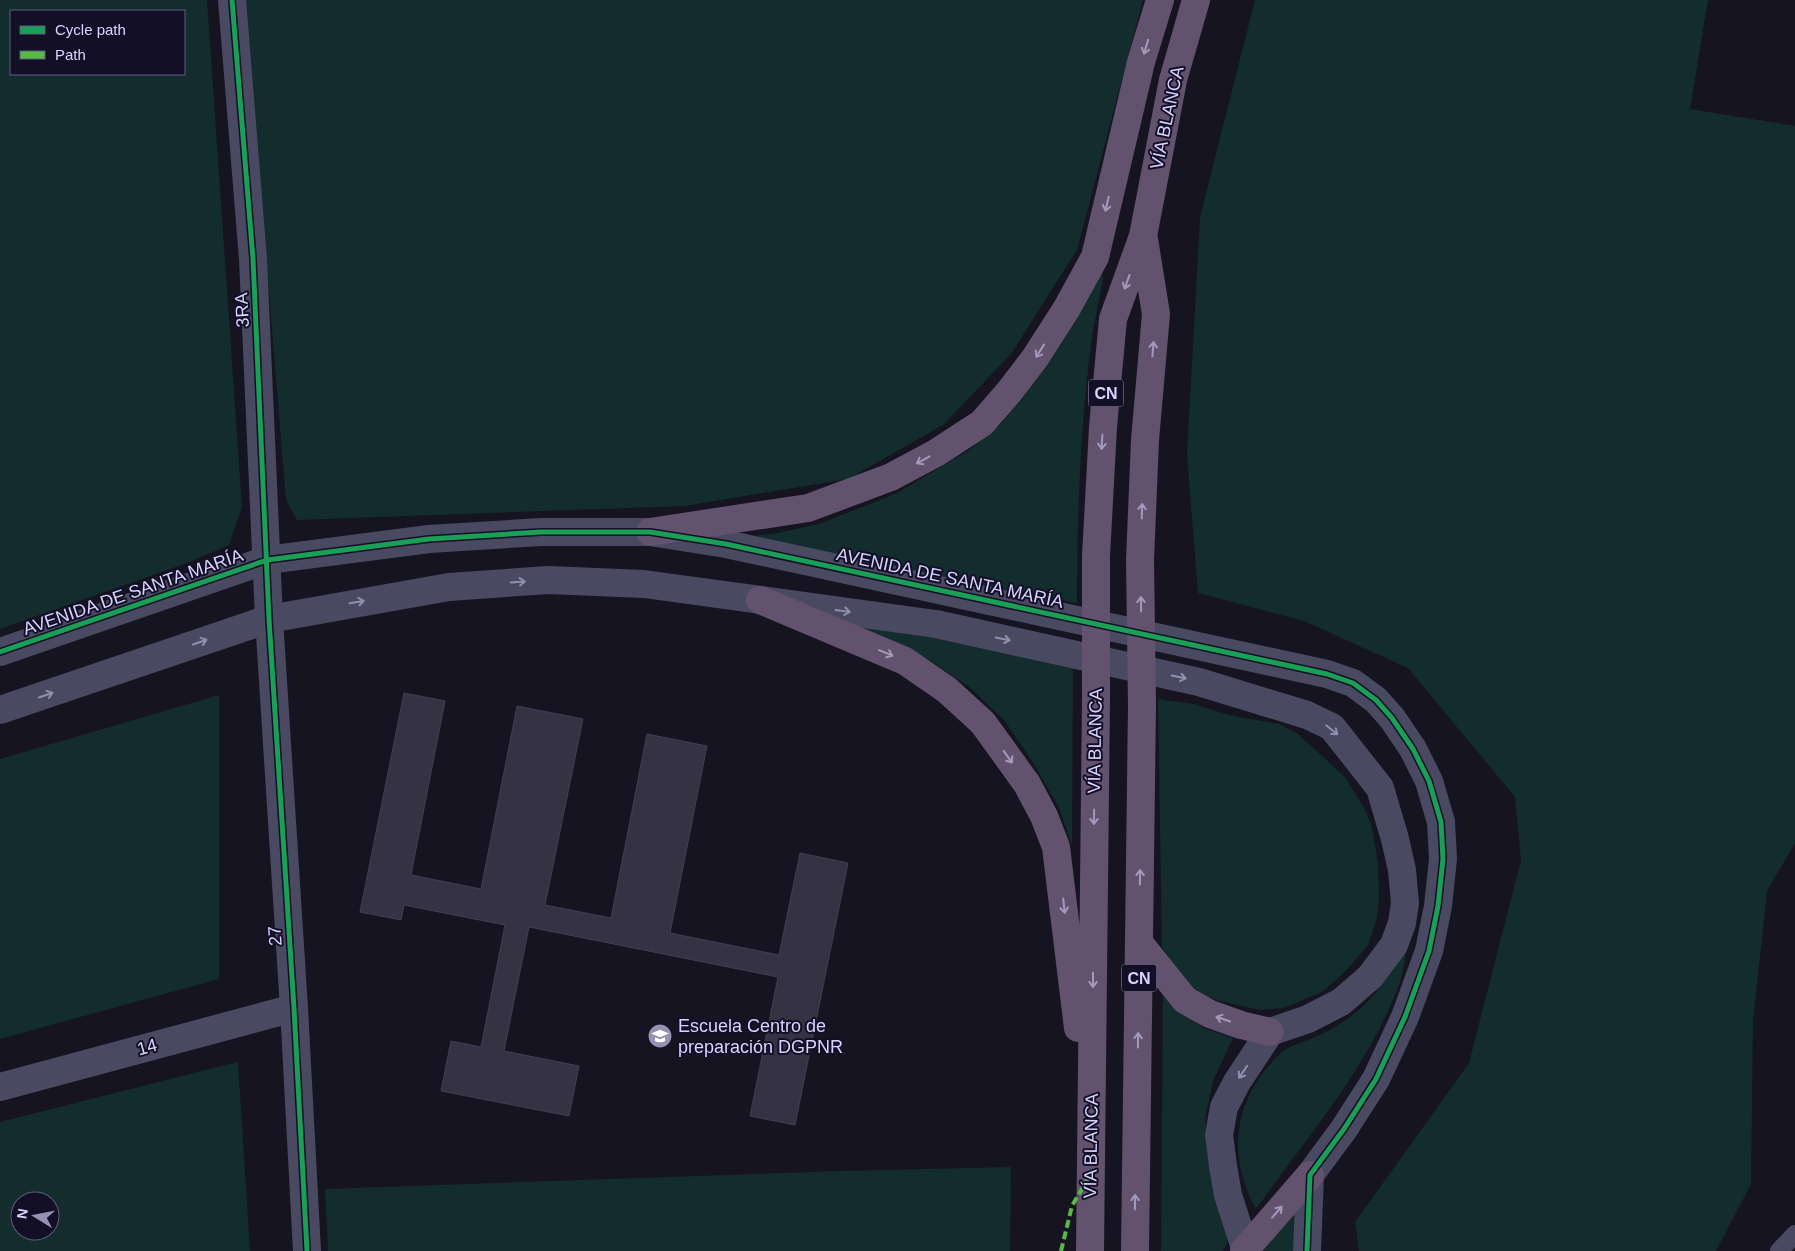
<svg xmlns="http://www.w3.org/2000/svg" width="1795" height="1251" font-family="Helvetica,sans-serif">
<rect width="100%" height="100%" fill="#161421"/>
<!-- green -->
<path fill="#132c2d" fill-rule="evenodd" d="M0,0H207L242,507L229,545L187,563L0,629ZM11,11H184V74H11Z
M245,0H1143L1077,250L1011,354L943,425L848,479L684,506L297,520L286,500Z
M1255,0H1708L1690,109L1795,126V843L1767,891L1753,1020L1751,1184L1716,1251H1359L1355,1222L1469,1063L1521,860L1515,797L1408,668L1304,621L1198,593L1187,455L1200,217Z
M1101,267L1103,278C1099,302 1093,327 1090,352C1080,435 1077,520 1077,603L730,539L778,533L819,524L897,493L969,450L1000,425L1024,396L1047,362Z
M859,627L906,631L1073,668L1072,846L1059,808L1034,764L1004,720L968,686L929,660Z
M219,695V979L0,1039V759Z
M1158,699L1194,704L1229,715L1279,724L1298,734L1345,777L1366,811L1372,828L1378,863L1379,899L1377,918L1368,945L1346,971L1322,992L1284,1008L1259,1010L1220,1001L1189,989L1162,947Z
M1407,945C1405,960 1403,976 1397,990C1365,1071 1306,1139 1256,1209C1231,1163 1231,1115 1263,1073C1271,1063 1278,1053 1290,1047C1299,1043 1309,1040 1318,1036C1334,1029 1350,1018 1362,1007C1381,990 1394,966 1407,945Z
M1163,995L1203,1028L1233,1038L1213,1081L1206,1114L1205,1137L1209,1165L1227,1230V1243L1223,1251H1161Z
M238,1062L250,1251H0V1122ZM20,1201H50V1231H20Z
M1011,1167L1010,1251H328L325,1189L840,1171Z
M1298,1210L1297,1251H1265V1248Z"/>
<!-- building -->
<path fill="#343243" stroke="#433f54" d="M404,693L445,701L411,875L481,889L517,706L583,719L545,905L611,918L647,734L707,746L670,933L779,955L800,853L848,863L795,1125L750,1116L778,977L529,927L504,1051L579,1066L569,1116L441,1091L451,1041L481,1047L505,925L404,905L401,920L360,912Z"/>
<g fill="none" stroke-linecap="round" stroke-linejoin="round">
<!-- service -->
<path stroke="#4a4962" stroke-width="18" d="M1779,1251L1795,1234"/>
<!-- minor -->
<path stroke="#4a4962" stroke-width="28" d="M232,0L253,259L269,619L294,1008L307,1251
M0,1087L294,1008"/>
<!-- tertiary -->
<path stroke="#4a4962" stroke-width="28" d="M0,652L267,560L429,539L541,532H650L726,544L1327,674L1353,683L1376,700L1392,718L1413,749L1429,781L1441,822L1443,859L1438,906L1429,951L1405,1017L1376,1079L1344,1129L1310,1175L1307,1251
M0,710L269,619L449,587L548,580L644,584L936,624L1199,682L1307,715L1332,727L1380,788L1395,839L1402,870L1405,903L1402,923L1394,945L1370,977L1341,1002L1308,1019L1270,1032L1237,1082L1224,1107L1219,1135L1223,1166L1228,1195L1246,1251"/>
<!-- trunk -->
<path stroke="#62526e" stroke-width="28" d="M650,532L808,508L891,477L936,453L982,423L1009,392L1035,358L1067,308L1095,257L1141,62L1160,0
M760,600L905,661L947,690L983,723L1027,784L1044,816L1056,847L1078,1028
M1140,944L1185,1000L1210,1014L1241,1025L1270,1032
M1090,1251L1096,699V556L1103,427L1113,319L1143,236L1173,80L1196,0
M1135,1251L1142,705L1140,560L1145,440L1156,314L1144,239
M1244,1251L1310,1175"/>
<!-- quiet -->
<path stroke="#58b947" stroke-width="4" stroke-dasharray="8 4" stroke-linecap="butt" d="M1061,1251L1072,1206L1091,1173"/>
<defs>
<path id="cycleway" d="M232,0L253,259L269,619L294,1008L307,1251
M0,652L267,560L429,539L541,532H650L726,544L1327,674L1353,683L1376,700L1392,718L1413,749L1429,781L1441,822L1443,859L1438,906L1429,951L1405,1017L1376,1079L1344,1129L1310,1175L1307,1251"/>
</defs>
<!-- cycleway casing -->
<use href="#cycleway" stroke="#130f26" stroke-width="8"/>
<!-- cycleway -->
<use href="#cycleway" stroke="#1a9f57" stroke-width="5"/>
</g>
<!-- one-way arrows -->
<defs><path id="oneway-shaft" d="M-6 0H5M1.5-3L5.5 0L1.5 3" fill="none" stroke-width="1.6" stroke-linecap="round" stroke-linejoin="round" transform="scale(1.25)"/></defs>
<g stroke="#a39abe">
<use href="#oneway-shaft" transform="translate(1146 47) rotate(107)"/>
<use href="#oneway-shaft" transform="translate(1107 204) rotate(103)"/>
<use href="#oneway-shaft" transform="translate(1127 282) rotate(110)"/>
<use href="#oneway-shaft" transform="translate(1153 349) rotate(-85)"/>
<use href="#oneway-shaft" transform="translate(1040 351) rotate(122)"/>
<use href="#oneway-shaft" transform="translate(1102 442) rotate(93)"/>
<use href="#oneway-shaft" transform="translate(923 460) rotate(151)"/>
<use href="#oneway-shaft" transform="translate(1142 511) rotate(-88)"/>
<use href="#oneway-shaft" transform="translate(1141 604) rotate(-91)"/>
<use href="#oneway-shaft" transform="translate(886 653) rotate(23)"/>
<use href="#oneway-shaft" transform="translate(1008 757) rotate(54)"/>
<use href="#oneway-shaft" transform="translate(1094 817) rotate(91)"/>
<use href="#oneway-shaft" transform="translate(1140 877) rotate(-89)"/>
<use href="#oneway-shaft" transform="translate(1064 906) rotate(84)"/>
<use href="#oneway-shaft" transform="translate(1093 980) rotate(90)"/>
<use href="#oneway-shaft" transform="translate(1223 1019) rotate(-161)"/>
<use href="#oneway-shaft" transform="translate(1138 1040) rotate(-89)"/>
<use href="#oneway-shaft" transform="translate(1135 1202) rotate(-89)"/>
<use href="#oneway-shaft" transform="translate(1277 1212) rotate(-49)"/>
</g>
<g stroke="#928eb0">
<use href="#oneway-shaft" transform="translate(518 582) rotate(-4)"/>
<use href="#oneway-shaft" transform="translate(357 602) rotate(-10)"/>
<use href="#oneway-shaft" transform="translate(843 611) rotate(8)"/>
<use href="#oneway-shaft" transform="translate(1003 639) rotate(12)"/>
<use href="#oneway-shaft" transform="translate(200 642) rotate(-19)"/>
<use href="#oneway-shaft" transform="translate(1179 677) rotate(12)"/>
<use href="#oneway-shaft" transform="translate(46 695) rotate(-19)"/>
<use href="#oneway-shaft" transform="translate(1332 730) rotate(39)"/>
<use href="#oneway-shaft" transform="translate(1243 1072) rotate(124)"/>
</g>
<!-- icons -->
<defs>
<symbol id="university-disc" viewBox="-11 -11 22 22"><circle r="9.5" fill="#9591b1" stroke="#130f26"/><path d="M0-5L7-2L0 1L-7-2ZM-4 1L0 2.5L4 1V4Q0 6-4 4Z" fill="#fff"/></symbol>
</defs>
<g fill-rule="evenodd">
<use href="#university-disc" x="646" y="1022" width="28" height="28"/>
</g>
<g text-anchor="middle" stroke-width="4" stroke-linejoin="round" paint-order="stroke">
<!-- shield labels -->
<g fill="#130f26" stroke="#9e99be" stroke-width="1">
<rect x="1088.5" y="379.5" width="35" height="27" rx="4"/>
<rect x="1121.5" y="964.5" width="35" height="27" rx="4"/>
</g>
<g font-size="16" font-weight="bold" fill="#d9d4ff">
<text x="1106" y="399">CN</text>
<text x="1139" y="984">CN</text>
</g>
<!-- street labels -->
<g font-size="18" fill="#d9d4ff" stroke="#130f26">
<text transform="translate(1167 118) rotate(-78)" y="6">VÍA BLANCA</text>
<text transform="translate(242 310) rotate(-93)" y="6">3RA</text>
<text transform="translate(950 578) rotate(12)" y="6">AVENIDA DE SANTA MARÍA</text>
<text transform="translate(133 592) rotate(-19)" y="6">AVENIDA DE SANTA MARÍA</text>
<text transform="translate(1095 741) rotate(-89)" y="6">VÍA BLANCA</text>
<text transform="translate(275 936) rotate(-94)" y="6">27</text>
<text transform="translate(147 1047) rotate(-15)" y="6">14</text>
<text transform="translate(1091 1146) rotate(-89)" y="6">VÍA BLANCA</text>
</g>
<!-- poi labels -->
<g font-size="18" fill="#d9d4ff" stroke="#130f26" text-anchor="start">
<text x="678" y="1032">Escuela Centro de<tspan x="678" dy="21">preparación DGPNR</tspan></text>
</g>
</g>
<!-- legend -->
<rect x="10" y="10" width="175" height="65" fill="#130f26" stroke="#625e7d"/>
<rect x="20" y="26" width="25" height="8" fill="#1a9f57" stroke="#625e7d"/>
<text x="55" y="35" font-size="15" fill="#d9d4ff">Cycle path</text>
<rect x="20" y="51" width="25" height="8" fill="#58b947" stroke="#625e7d"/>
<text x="55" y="60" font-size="15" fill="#d9d4ff">Path</text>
<!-- north arrow -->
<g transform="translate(35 1216) rotate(280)"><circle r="24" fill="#130f26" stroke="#625e7d"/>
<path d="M0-4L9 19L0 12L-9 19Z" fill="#9591b1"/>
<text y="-8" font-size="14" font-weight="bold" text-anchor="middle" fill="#d9d4ff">N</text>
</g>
</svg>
